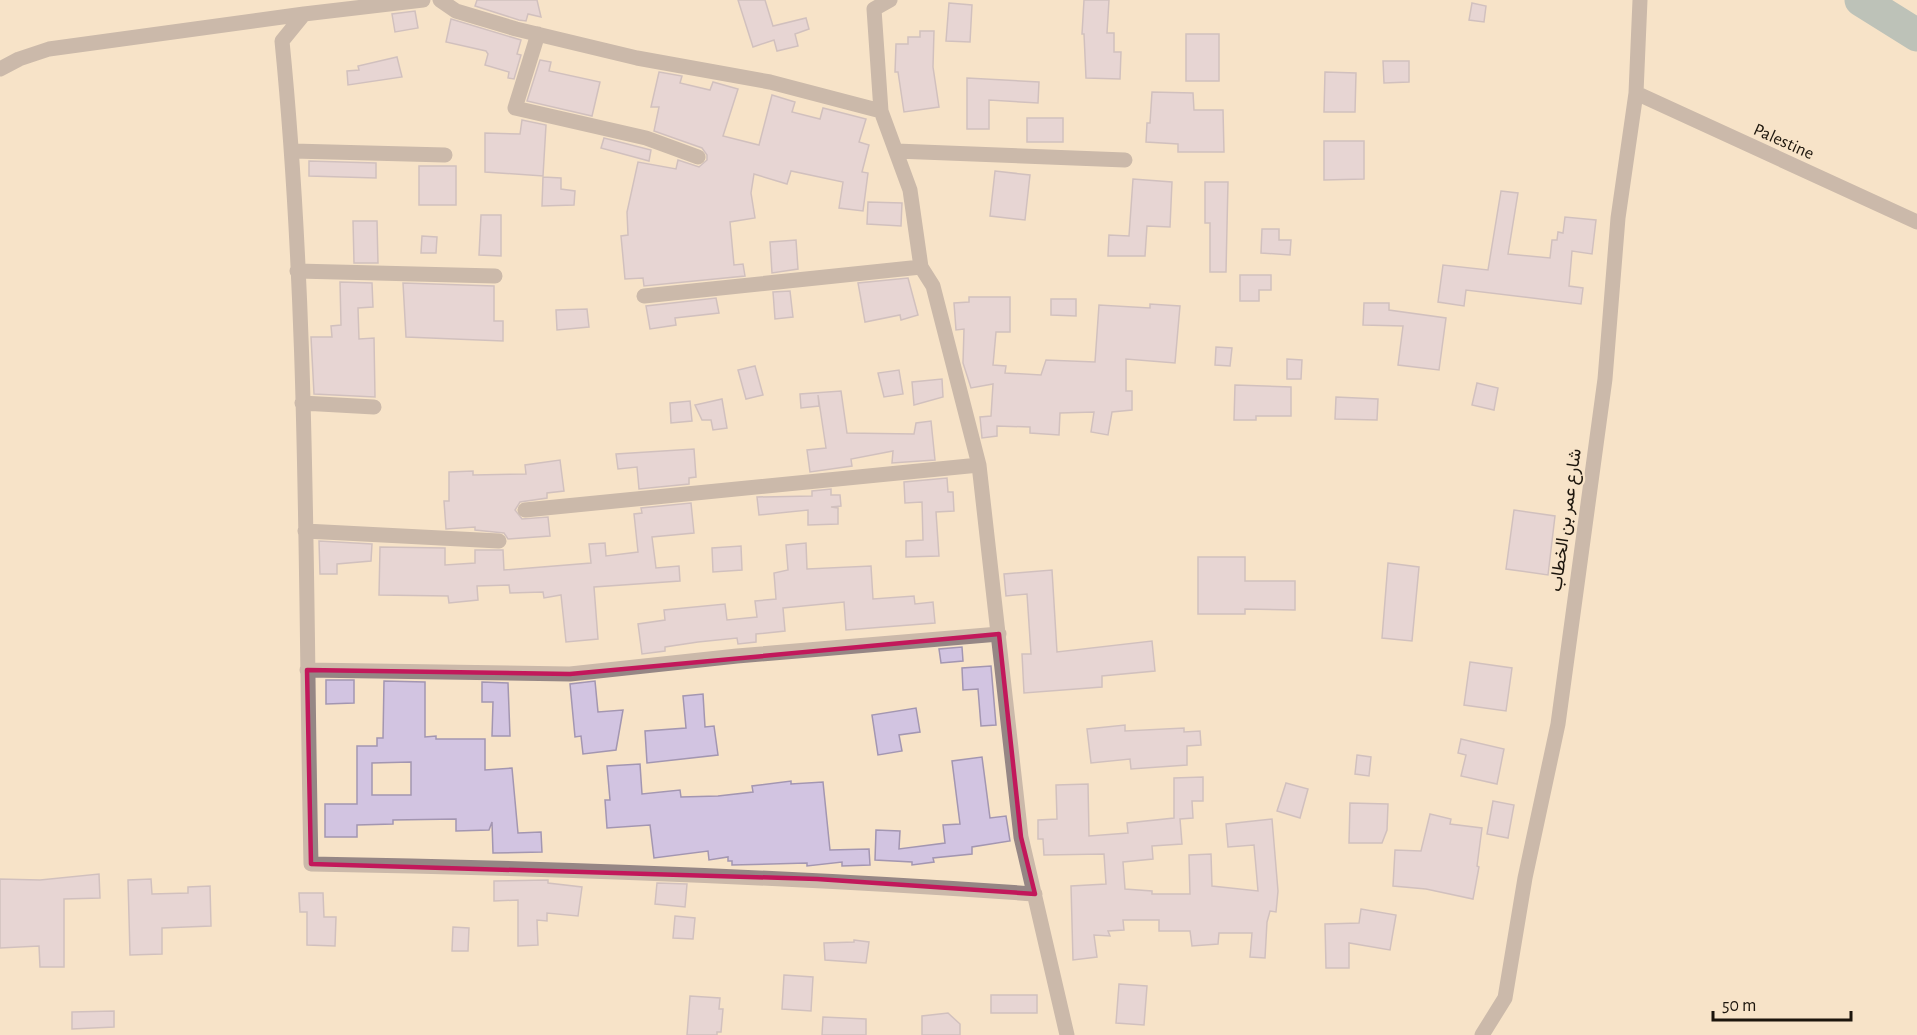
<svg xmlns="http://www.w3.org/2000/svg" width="1917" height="1035" font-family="'Alegreya Sans',Vazirmatn,sans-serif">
<rect width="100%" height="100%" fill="#f7e3c8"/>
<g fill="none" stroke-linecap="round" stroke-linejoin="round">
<!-- river -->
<path stroke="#7799a5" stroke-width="33" d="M1861,0L1917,35"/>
</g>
<!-- building -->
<path fill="#d2c4e1" stroke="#a396b1" stroke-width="1.5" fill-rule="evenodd" d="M477,0H537L541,17L528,14L526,21L519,20L475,6Z
M738,0H765L773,26L806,18L809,29L795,34L798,46L777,51L774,40L753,47Z
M1084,0H1109L1107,33H1114V52H1121L1120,79L1086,78L1084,34H1082Z
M949,3L972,5L970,42L946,41Z
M1472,3L1486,6L1484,22L1469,20Z
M415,11L418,28L395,32L392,14Z
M451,19L521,40L517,54L521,55L514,79L508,78L509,72L485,65L488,54L486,51L446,42Z
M920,31H934L933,67L939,107L904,112L898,72H895L896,44H908V37H920Z
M1186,34H1219V81H1186Z
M397,57L402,77L348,85L347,71L359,70L358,66Z
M540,60L551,62L549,71L600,82L592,116L527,101Z
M1383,61H1409V82L1384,83Z
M659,72L682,76L680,83L710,90L713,82L738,89L723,136L759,145L772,95L795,102L792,112L820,119L823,108L866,119L859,142L869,145L862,172L868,173L863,211L839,208L843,182L791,171L787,184L754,174L751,193L755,218L730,222L734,265L743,264L745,276L644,286L643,278L625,279L621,236L628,235L627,212L638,162L676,169L678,160L699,167L707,160V155L702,148L654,131L659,107H651Z
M1325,72L1356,73L1355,112H1324Z
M967,78L1039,82L1038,103L989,100V129H967Z
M1152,92L1193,93L1194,110H1223L1224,152H1178V144L1146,142L1147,123H1150Z
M1027,118H1063V142H1027Z
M522,120L546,125L543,176L485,172V133L520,134Z
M604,138L651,150L649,161L601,148Z
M1324,141H1364V179L1324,180Z
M309,161L376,163V178L309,176Z
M419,166H456V205H419Z
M995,171L1030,175L1025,220L990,216Z
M543,177L561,178V189L575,191L574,205L542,206Z
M1133,179L1172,182L1170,227L1147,226L1145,256H1108L1109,235L1129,236Z
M1205,182H1228L1226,272H1210V223H1205Z
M1501,191L1518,193L1508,254L1550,258L1552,240H1557L1558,232L1563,233L1565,217L1596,220L1592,254L1572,251L1569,286L1583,288L1581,304L1466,290L1464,306L1438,302L1443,265L1488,270Z
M868,202L902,203L901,226L867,224Z
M481,215H501V256L479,255Z
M353,221H377L378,263H354Z
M1262,229H1279V240H1291L1290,255L1261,253Z
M422,236L437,237L436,253H421Z
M796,240L798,269L772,273L770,242Z
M1240,275H1271V290H1259V301H1240Z
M908,278L918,315L901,320L900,315L865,322L858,283Z
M340,282L372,283L373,307L358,308L359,339L374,338L375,397L314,394L311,337H332L331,326L341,325Z
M403,283L494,286V321H503V341L406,337Z
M790,291L793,317L775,319L773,292Z
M969,297H1010V332H996L993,365L1006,366L1005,373L1041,375L1046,360L1095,362L1099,305L1150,308V304L1180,306L1175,363L1126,359V391H1132V410L1112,412L1108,435L1091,432L1094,412L1060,413L1059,435L1030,433V427L997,426V436L982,438L980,417L991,416L993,384L971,388L963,363L964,329L956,330L954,303L969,302Z
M716,298L719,313L675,318L676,325L650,329L646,306Z
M1051,299H1076V316L1051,315Z
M1364,303H1389V310L1446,318L1439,370L1398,365L1403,326L1363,325Z
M587,309L589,327L557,330L556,310Z
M1216,347L1232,348L1230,366L1215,365Z
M1287,359L1302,360L1301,379H1287Z
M755,366L763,395L746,399L738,370Z
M899,370L903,394L884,397L878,373Z
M942,379L943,397L914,405L912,382Z
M1477,383L1498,388L1494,410L1472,405Z
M1235,385L1291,387V416H1256V420H1234Z
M841,391L847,433L914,434L916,423L931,421L935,460L892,463L893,451L851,459L852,466L810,472L807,450L826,448L818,395L819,406L801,408L800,394Z
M1336,397L1378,399L1377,420L1335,419Z
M722,399L727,428L713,430L711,420H702L695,405Z
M690,401L692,421L671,423L670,403Z
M694,449L696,477L689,478V484L639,489L637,467L618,469L616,454Z
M560,460L564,491L547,493V498L520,502L515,510L522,519L548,517L550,536L508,539L504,533L475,530V527L446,529L444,501H449V472L473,471V475L526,474L525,465Z
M947,478L948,492H953L954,511L936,512L939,556L906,557V541L923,540L922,502L905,503L904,482Z
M831,489V495H840L841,506L831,507L838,508V524L808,525V510L759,515L757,497L812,496V491Z
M691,503L694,533L652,537L656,568L679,566L680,581L594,587L598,639L566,642L561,595L544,598L543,592L510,593L509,585L477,586L478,600L449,603L448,596L379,595L380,547L445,548V565L475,563V550H503L504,570L591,563L589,544L605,543L606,556L638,552L634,514L642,513L641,508Z
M1514,510L1555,516L1548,575L1506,569Z
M319,541L372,544L371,561L337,564V574H320Z
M806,543L807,569L871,566L873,599L914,596L915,604L933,602L935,623L846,630L844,602L783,608L785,631L756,634V642L738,644L737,638L698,642L665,647V651L642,654L638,624L665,620L664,610L725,604L727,620L757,617L755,601L776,599L774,573L788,570L786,545Z
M741,546L742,570L713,572L712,548Z
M1198,557H1245V581H1295V610L1245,609V614H1198Z
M1388,563L1419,567L1412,641L1382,638Z
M1052,570L1057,652L1152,641L1155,671L1102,676V687L1024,693L1022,654H1031L1027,594L1006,596L1004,574Z
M962,647L963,661L941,663L939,649Z
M1470,662L1512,668L1506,711L1464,705Z
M991,666L996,725L981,726L978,689L963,690L962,668Z
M326,680H354V703L326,704Z
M384,681L425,682V737L436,736V739H485V770L512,768L518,833L541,832L542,852L493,853L492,822L489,830L456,831V819L393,820V824L357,825V837H325V804H357V746H377V738H383ZM411,762V795H372V763Z
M595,681L598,712L623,710L616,750L583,754L581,736L575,737L570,684Z
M482,682L508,683L510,736H492L493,702H482Z
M703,694L705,727L714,726L718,755L647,763L645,731L686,728L683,696Z
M916,708L920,732L899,735L902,751L878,755L872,715Z
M1125,725V731L1184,728V732L1200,731L1201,745L1187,746V765L1131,769L1130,759L1091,763L1087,729Z
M1461,739L1504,749L1497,784L1461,776L1466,755L1458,753Z
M1357,755L1371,757L1369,776L1355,774Z
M982,757L990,818L1006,816L1010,841L972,847V854L933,858L934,862L912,865V862L875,860L876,830L900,831L899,849L945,843L943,825L960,824L952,761Z
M640,764L642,794L680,790L681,797L718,796L753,792L752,786L791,781V784L823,782L830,850L869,849L870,865L842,866V862L807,866V863L732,865V861H728V857L709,860L708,851L654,858L650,825L607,828L605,800H610L607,766Z
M1203,777V801H1192L1193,818L1180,819L1182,844L1152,846L1153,859L1123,862L1125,889L1152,891V894H1190L1189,855L1211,854L1212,886L1258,891L1254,845L1228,847L1226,824L1272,819L1278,891L1276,912L1270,911L1267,922L1265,958L1250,957L1252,933H1219L1218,944L1192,946L1190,931H1159V920H1123L1124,930L1108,931L1110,936L1094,935L1097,957L1073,960L1071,886L1106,884L1104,854L1044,855L1043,839H1038V820L1057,819L1056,785L1088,784L1089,836L1128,833L1127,823L1174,818V778Z
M1286,783L1308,789L1300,818L1277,811Z
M1493,801L1514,805L1508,838L1487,834Z
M1350,803L1388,804L1387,830L1382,843H1349Z
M1430,814L1451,819L1450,824L1482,828L1477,866L1479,867L1473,899L1426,889L1393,886L1395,850L1421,851Z
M99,874L100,898L64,899V967H40L39,946L0,948V879L40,880Z
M151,879L152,894L188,893V887L210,886L211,926L162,928V954L130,955L128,880Z
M548,880V883L582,887L578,916L547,913V921L537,920L538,945L518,946V900L494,901V881Z
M657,883L687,884L685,907L655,904Z
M299,893H323L324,917H336L335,946L307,945V912H300Z
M1361,909L1396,915L1390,950L1349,943V968H1326L1325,924L1359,923Z
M675,916L695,918L693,939L673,938Z
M453,927L469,928L468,951H452Z
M854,940L869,942L866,963L825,960L824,943L854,942Z
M784,975L813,977L811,1011L782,1009Z
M1119,984L1147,986L1144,1025L1116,1023Z
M991,995H1037V1013H991Z
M690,996L720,998L719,1009H723L721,1032H717V1035H687Z
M114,1011V1027L72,1029V1012Z
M948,1013L960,1024V1035H922V1016Z
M823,1017L866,1019V1035H822Z"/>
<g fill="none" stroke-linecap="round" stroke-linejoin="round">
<!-- minor -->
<path stroke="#958685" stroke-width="15" d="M423,0L304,14L282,41C309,314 305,590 311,864C553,868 794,877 1035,894
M440,0L456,11L516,29L637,58L770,82L881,111
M890,0L874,9L881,111L910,190L921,267L933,286L979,465L1021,837L1067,1035
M538,34L515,108L646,138L698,157
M0,69L19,59L49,49L304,14
M1636,93L1917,222
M293,151L445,155
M896,151L1125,160
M297,271L495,276
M644,296L921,267
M302,403L374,407
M525,510L979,465
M305,531L499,541
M307,670L570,674L737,656L999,634
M1482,1035L1505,998L1525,878L1558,724L1605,379L1618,218L1636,93L1640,0"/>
</g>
<!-- marked area -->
<path d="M0 0H1917V1035H0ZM999,634L1021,837L1035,894L817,879L311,864L307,670L570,674Z" fill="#f7e3c8" fill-opacity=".55" fill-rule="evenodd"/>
<path fill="none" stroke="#c2185b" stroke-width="4.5" stroke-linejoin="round" d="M999,634L1021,837L1035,894L817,879L311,864L307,670L570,674Z"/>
<g text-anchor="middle" stroke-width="4.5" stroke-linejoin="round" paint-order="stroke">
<!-- street labels -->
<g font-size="18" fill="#1c150c" stroke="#f7e3c8">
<text transform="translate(1784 141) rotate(24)" y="6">Palestine</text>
<text transform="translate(1565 520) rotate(-82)" y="6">شارع عمر بن الخطاب</text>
</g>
</g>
<!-- scale -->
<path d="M1713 1011v9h138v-9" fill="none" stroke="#1c150c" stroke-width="3"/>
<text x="1722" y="1011" font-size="18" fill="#1c150c" stroke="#f7e3c8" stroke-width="4.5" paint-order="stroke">50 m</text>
</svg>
